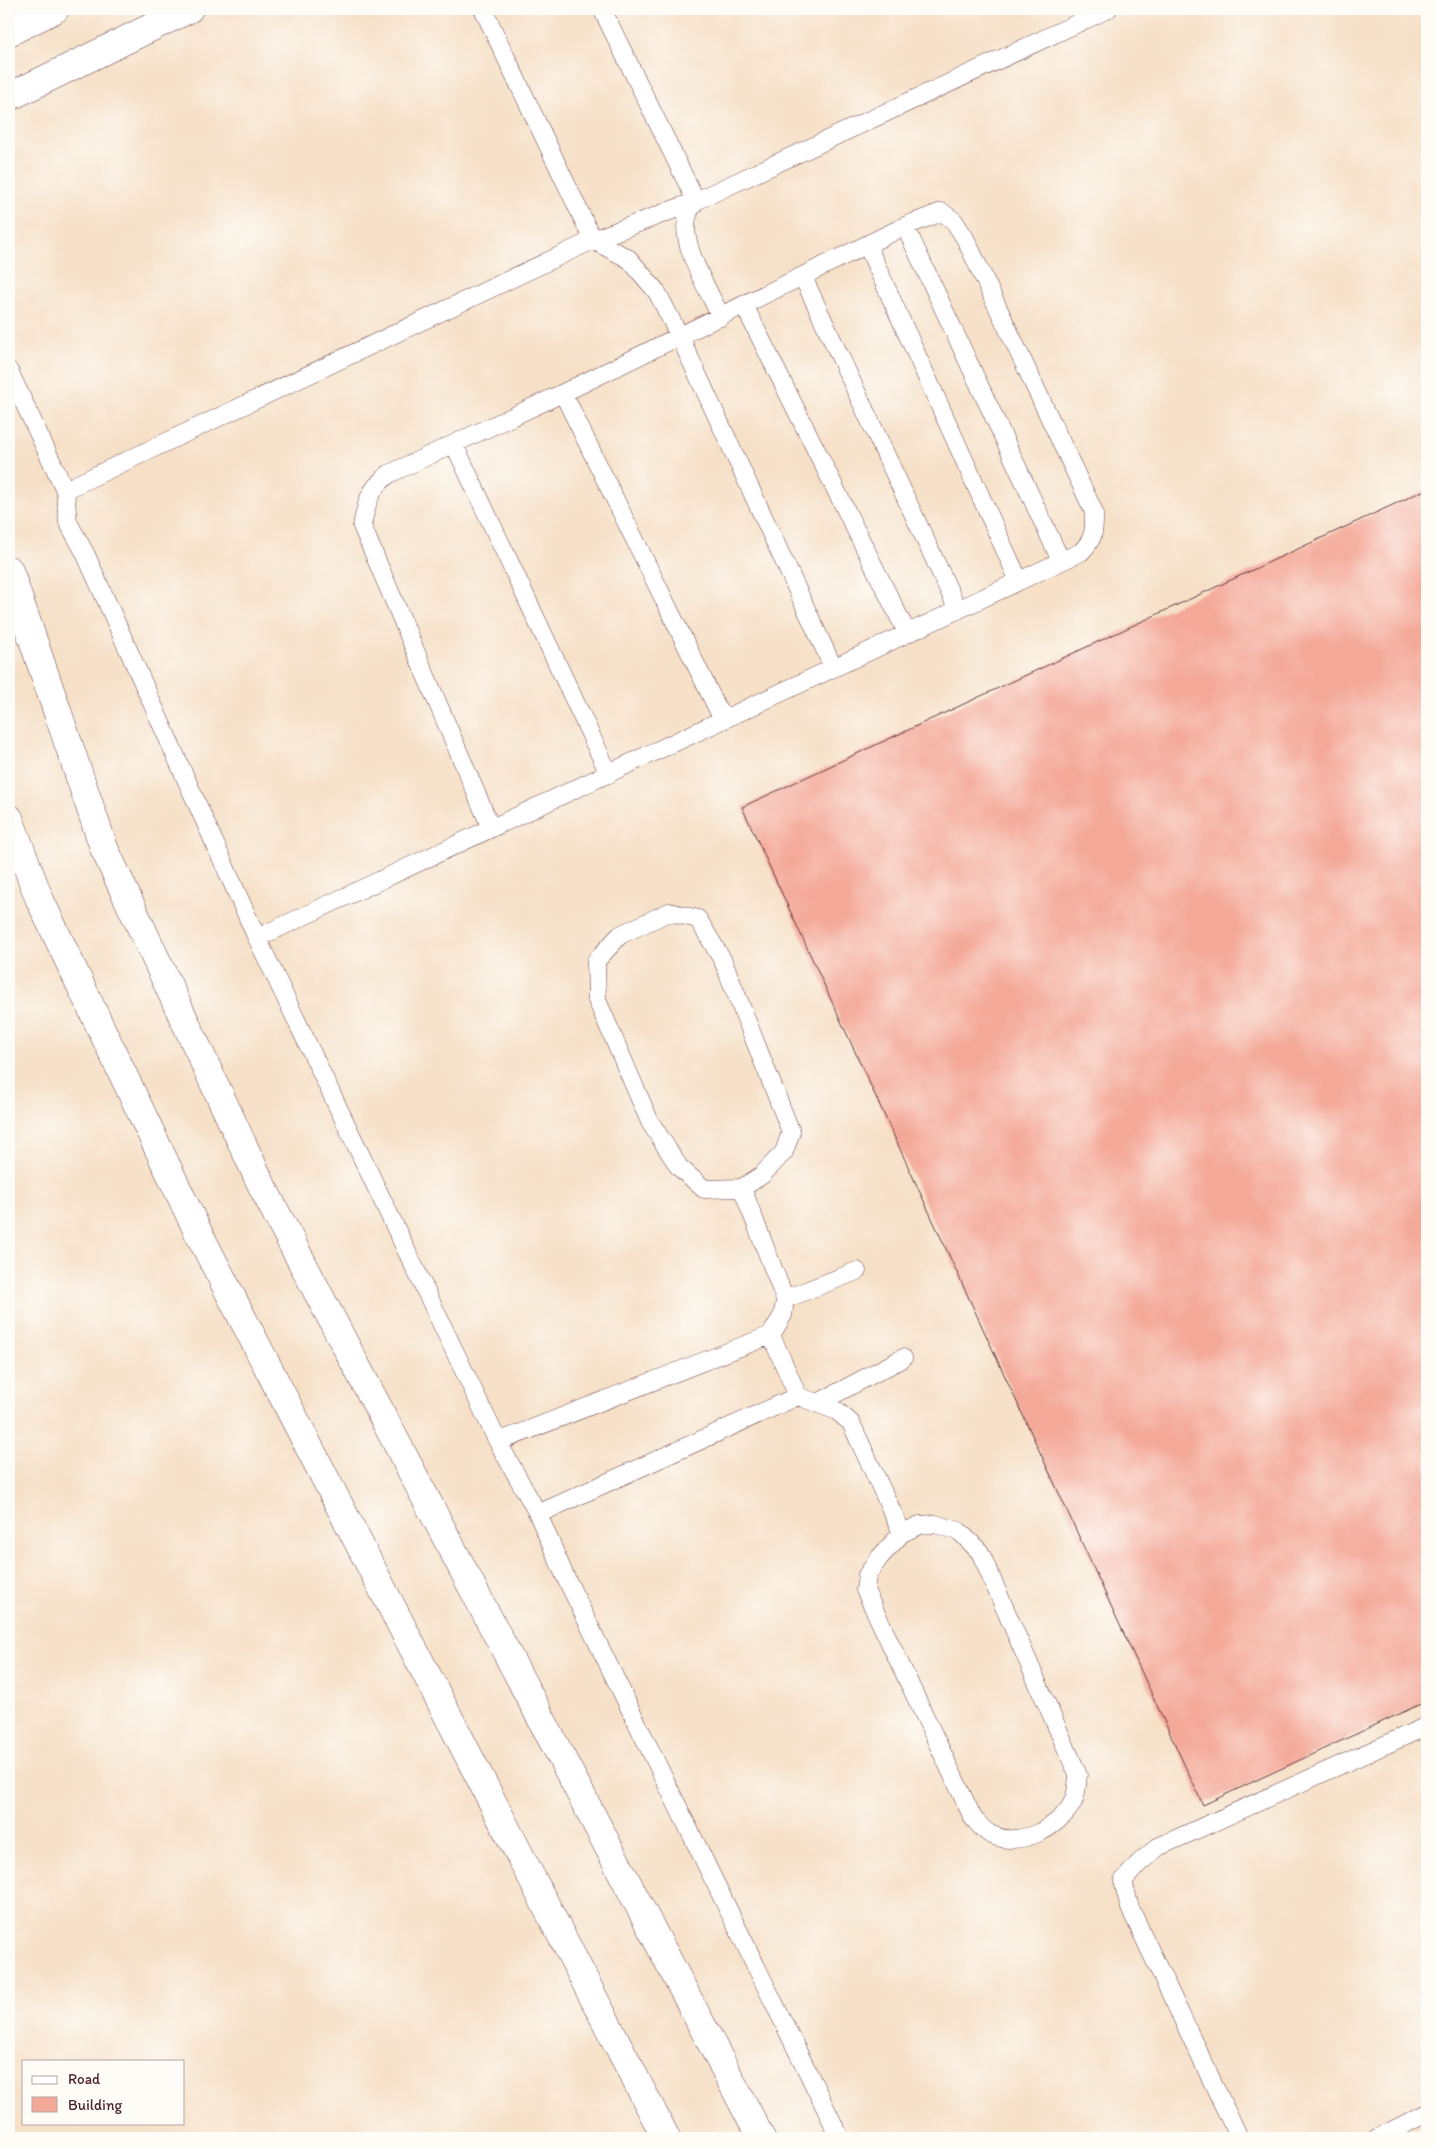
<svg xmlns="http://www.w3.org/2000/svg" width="1436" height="2147" font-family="Itim,sans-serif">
<rect width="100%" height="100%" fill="#fdfcf7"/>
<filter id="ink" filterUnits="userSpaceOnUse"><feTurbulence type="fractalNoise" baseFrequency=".02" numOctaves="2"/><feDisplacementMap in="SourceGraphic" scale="10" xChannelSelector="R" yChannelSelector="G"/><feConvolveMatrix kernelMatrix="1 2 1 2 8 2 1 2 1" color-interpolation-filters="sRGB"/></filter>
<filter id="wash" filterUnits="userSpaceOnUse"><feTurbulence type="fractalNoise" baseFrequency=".0096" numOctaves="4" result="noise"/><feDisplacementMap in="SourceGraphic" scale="20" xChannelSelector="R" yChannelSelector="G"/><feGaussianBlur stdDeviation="1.12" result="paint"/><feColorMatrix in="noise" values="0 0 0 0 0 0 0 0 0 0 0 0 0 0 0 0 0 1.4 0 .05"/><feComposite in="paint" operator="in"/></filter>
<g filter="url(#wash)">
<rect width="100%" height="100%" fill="#f6e0c7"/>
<g id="blocks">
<!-- building -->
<path fill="#f4a898" d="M1427,489V1701L1203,1805L742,807Z"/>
</g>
</g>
<g filter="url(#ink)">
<use href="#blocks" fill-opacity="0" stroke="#643c42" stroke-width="1"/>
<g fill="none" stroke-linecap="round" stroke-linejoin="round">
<defs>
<path id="service" d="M483,9L593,240L696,201L602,9
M905,226L1061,561
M867,245L1019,581
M803,277L958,610
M744,305L907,633
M721,317C709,291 678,242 688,215C689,210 693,205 696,201L1108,9
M9,371L65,490
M563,393L723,720
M454,444L609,774
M833,667L680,337L657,292L629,259L593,240L65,490L68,522L85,553L257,938L498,1442L538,1514L565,1576L840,2138
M669,912L698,919L723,961L791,1132L784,1152L762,1175L742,1188L704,1189L679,1167L650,1122L597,1000L596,961L620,935Z
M257,938L1081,552C1095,538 1094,531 1094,512L965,238L954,221L942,212L905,226L563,393L389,474C369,490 367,501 362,526L491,828
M785,1299L857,1271
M771,1335L798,1396
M818,1403L903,1358
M498,1442L771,1335L783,1315L785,1299L742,1188
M538,1514L798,1396L837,1411L851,1423L902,1533
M935,1524L959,1531L980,1552L1078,1775C1077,1783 1077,1795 1073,1802C1059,1828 1019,1849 990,1834C984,1831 978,1823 973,1818L865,1590L867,1575L880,1557L902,1533L920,1525Z
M1239,2138L1130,1908L1123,1881L1139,1863L1158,1847L1427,1726
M1377,2138L1427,2113"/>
<path id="tertiary" d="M9,32L55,9
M9,97L189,9
M9,570L104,848L263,1188L761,2138
M9,818L39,898L198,1232L666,2138"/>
</defs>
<!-- service casing -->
<use href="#service" stroke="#643c42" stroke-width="19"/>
<!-- tertiary casing -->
<use href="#tertiary" stroke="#643c42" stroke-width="29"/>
<!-- service -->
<use href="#service" stroke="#fff" stroke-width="18"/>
<!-- tertiary -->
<use href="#tertiary" stroke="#fff" stroke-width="28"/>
</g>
</g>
<!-- margin -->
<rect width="1436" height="2147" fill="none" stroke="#fdfcf7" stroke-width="30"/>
<!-- legend -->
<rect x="22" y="2060" width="162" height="65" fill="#fdfcf7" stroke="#b5a4a5"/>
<rect x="32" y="2076" width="25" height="8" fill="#ffffff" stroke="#b5a4a5"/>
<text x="68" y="2084" font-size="15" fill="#4a1f2b">Road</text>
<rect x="32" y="2097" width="25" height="15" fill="#f4a898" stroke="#b5a4a5"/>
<text x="68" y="2110" font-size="15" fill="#4a1f2b">Building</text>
</svg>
